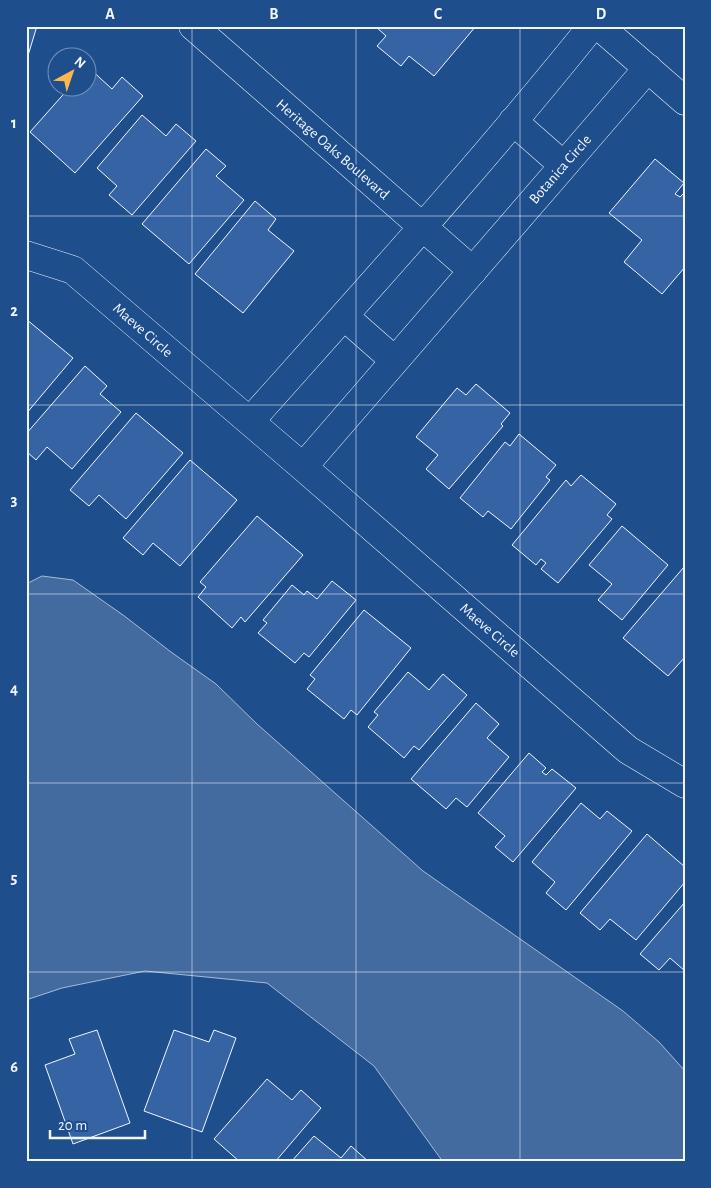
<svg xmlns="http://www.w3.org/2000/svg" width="711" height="1188" font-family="'Alegreya Sans',sans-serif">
<rect width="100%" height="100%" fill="#1f4e8c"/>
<!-- water -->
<path fill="#446ba0" stroke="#a8bbd7" d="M42,576L73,580L123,615L171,652L216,684L257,724L423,871L623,1011L659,1042L685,1071V1162H443L374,1066L267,983L145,971L62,988L26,1000V584Z"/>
<!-- building -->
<path fill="#3563a3" stroke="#f2f6ff" d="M26,26H37L26,62Z
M375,26H476L434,76L409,56L401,66L377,46L386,36Z
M88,67L112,89L122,77L143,96L75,173L30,132L69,88H88Z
M142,115L166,136L176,124L196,141L132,215L109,195L117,186L97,168Z
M206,149L226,166L216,176L244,200L189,264L142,224Z
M655,159L684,183L675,194L680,197L685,192V267L662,294L624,262L642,240L609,213Z
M255,201L276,219L268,230L294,251L243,313L195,274Z
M26,319L73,358L26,414Z
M85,366L107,386L100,394L121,412L72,469L47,447L36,460L26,451V434Z
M476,384L510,413L501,424L503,426L449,489L426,469L438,455L416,437L457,388L466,395Z
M136,413L183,453L126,519L99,495L89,506L70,490Z
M519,434L556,465L546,477L550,480L511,529L488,511L483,517L460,498L505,442L510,446Z
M190,460L237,500L180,566L153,543L143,555L123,538Z
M581,475L616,504L607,515L612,519L558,583L541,569L546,563L541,559L536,565L512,545L566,480L571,486Z
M257,516L303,555L245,622L241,617L232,628L198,597L206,587L200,582Z
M622,526L668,565L622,620L598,600L612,584L589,565Z
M684,567L685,657L668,676L623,638Z
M332,581L356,600L309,657L304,653L295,663L258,633L267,623L263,620L292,585L304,595L307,591L317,599Z
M364,610L411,648L357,715L351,710L344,719L307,689L315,679L310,675Z
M408,672L429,690L443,674L467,695L419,750L414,746L404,758L368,727L378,715L374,712Z
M476,703L499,724L487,738L509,757L467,807L456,798L446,809L411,779Z
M529,753L546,768L542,772L546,775L552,769L576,788L513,862L495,847L505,836L478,813Z
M581,803L600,819L607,811L632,831L566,910L546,893L555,882L532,862Z
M647,834L685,867V882L636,940L610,919L600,930L580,913Z
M685,902V971L670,958L659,970L640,954Z
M97,1030L130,1123L73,1144L45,1065L75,1054L69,1039Z
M174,1030L209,1042L214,1030L236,1038L202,1132L144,1111Z
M267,1079L292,1100L301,1090L321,1108L275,1162H240L214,1139Z
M314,1136L341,1158L351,1146L369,1162H291Z"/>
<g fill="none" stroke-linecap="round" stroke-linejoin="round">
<defs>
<path id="street" d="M193,26L473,271
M599,26L685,101
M513,121L563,165
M26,255L73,270L303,467L628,750L685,784
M344,316L394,360
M250,421C366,291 483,162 592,26
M303,467L648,68"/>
</defs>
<!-- street casing -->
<use href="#street" stroke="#f2f6ff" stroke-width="29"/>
<!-- street -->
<use href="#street" stroke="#1f4e8c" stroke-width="28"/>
</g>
<!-- grid -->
<path fill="none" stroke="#f2f6ff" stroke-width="1" stroke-opacity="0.55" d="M192,26V1162M356,26V1162M520,26V1162M26,216H685M26,405H685M26,594H685M26,783H685M26,972H685"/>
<g text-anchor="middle" stroke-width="4" stroke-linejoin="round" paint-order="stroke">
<!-- street labels -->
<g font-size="15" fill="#f2f6ff" stroke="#1f4e8c">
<text transform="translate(333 149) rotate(41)" y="5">Heritage Oaks Boulevard</text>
<text transform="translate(560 169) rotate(-49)" y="5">Botanica Circle</text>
<text transform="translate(143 330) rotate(41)" y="5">Maeve Circle</text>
<text transform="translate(490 630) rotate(41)" y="5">Maeve Circle</text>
</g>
</g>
<!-- border -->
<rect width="711" height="1188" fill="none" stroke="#1f4e8c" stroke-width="55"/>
<!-- north arrow -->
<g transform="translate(72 72) rotate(40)"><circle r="24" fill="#1f4e8c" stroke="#7391ba"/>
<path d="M0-4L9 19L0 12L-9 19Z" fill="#ffb74d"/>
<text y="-8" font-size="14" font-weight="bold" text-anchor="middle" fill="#f2f6ff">N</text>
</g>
<!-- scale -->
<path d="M50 1130v8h95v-8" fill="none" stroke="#f2f6ff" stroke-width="2.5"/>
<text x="58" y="1130" font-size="15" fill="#f2f6ff" stroke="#1f4e8c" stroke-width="4" paint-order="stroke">20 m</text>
<rect x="28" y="28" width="656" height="1132" fill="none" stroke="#f2f6ff" stroke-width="2"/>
<g font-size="16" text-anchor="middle" font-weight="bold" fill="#f2f6ff">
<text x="110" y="19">A</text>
<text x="274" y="19">B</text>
<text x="438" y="19">C</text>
<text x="601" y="19">D</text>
<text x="14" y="128">1</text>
<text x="14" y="316">2</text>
<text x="14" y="505">3</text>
<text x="14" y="694">4</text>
<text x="14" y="883">5</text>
<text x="14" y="1072">6</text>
</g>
</svg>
